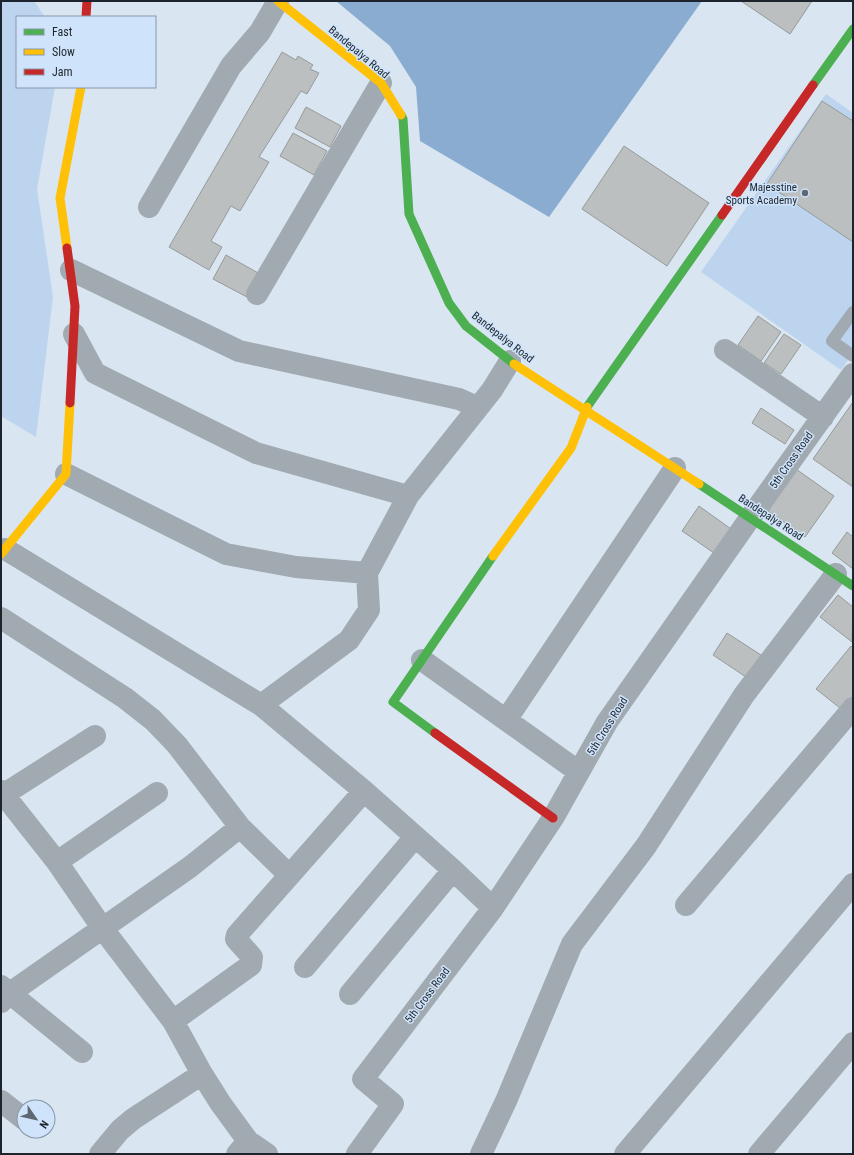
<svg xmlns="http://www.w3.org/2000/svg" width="854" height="1155" font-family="'Roboto Condensed',sans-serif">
<rect width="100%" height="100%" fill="#d9e5f1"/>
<!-- green -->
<path fill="#bcd4ee" d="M1,1H34L45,17H17V87H55L37,189L53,297L36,437L1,416Z
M826,94L853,113V353L841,370L701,272Z"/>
<!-- water -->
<path fill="#8bacd1" d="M336,1H702L549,217L420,141L416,87L390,46Z"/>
<!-- building -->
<path fill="#bcbfc0" stroke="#969a9a" d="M741,1H812L790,34Z
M282,52L296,60L298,56L313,65L310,69L319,73L307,94L301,91L259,157L269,162L240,211L231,206L211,241L222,247L209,270L169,247Z
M822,101L853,121V242L767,184Z
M306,107L341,126L330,147L295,128Z
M293,133L327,151L314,175L280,156Z
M624,146L709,203L667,266L582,209Z
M226,255L260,274L247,297L213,279Z
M758,316L781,332L761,361L738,345Z
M784,334L801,345L781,374L764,363Z
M853,402V487L813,459Z
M761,408L794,430L785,444L752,423Z
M796,469L834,496L805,537L768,511Z
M699,506L731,529L714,553L682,531Z
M847,532L853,537V569L832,553Z
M838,595L853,607L852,642L820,617Z
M727,633L761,655L746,677L713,655Z
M851,646L853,648V703L845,712L816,689Z"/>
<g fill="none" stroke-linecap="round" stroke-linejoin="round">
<!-- lane -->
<path stroke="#a1a9b1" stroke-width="12" d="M853,312L832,341L853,356"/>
<!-- street -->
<path stroke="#a1a9b1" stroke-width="22" d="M149,207L231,66L260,32L278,1
M71,270L239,351L459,399L477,407
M257,294L381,83
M74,334L95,373L256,453L408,496
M725,350L823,417
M66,474L226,554L296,567L367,573
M5,549L261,705L364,791L453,870L493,908
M1,618L125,698L153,720L177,745L240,827
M422,660L579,772
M261,705L349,640L369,610L367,573L408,496L492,390L510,361
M506,720L675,468
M1,791L57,862L157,793
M3,795L95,736
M57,862L103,929L173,1021L202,1074L221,1104L248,1141L237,1154
M686,905L853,708
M305,967L415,837
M1,986L82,1052
M350,994L453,870
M1,1002L10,993L190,867L240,827L289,875
M173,1021L251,965L252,957L236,939L237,935L364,791
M1,1101L24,1119
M248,1141L267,1154
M100,1154L120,1130L133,1119L202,1074
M357,1154L393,1104L363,1079L493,908L553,818L607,722L750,518L853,374
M481,1154L506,1101L572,944L646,846L744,695L836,574
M625,1154L853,884
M759,1154L853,1043"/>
<!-- fast -->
<path stroke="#4caf50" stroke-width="9" d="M813,85L853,29
M401,115L403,119L409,214L449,303L466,326L514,364
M587,407L722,215
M699,484L853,586
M435,733L393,702L493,556"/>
<!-- slow -->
<path stroke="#ffc107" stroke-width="9" d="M278,1L381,83L401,115
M67,248L60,198L81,87
M514,364L699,484
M1,554L66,474L70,403
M493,556L571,448L587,407"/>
<!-- jam -->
<path stroke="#c62828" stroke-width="9" d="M86,17L87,1
M722,215L813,85
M67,248L75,306L70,403
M435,733L553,818"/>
</g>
<!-- markers -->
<circle fill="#5f6872" stroke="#cfe4fb" stroke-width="1.5" cx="805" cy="193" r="4"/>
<g text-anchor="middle" stroke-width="3" stroke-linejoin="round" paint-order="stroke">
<!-- street labels -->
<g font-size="11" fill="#1d242d" stroke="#cfe4fb">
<text transform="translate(359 52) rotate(40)" y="4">Bandepalya Road</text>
<text transform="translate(503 337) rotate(38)" y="4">Bandepalya Road</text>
<text transform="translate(791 460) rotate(-55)" y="4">5th Cross Road</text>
<text transform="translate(771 517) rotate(33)" y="4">Bandepalya Road</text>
<text transform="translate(607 726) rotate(-58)" y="4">5th Cross Road</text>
<text transform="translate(427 995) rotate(-53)" y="4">5th Cross Road</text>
</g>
<!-- poi labels -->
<g font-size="11" fill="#1d242d" stroke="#cfe4fb" text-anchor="end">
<text x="797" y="191">Majesstine<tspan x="797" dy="13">Sports Academy</tspan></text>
</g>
</g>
<!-- border -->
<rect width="854" height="1155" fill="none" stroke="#1d242d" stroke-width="4"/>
<!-- legend -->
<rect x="16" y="16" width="140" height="72" fill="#cfe4fb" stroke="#8897a9"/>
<rect x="24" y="29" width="20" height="6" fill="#4caf50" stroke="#8897a9"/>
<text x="52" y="36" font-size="12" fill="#1d242d">Fast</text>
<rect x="24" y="49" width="20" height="6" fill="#ffc107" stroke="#8897a9"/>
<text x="52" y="56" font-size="12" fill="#1d242d">Slow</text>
<rect x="24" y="69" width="20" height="6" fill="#c62828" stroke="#8897a9"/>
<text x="52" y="76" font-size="12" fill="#1d242d">Jam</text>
<!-- north arrow -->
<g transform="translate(36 1119) rotate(124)"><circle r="19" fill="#cfe4fb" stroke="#8897a9"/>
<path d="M0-3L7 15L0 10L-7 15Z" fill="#5f6872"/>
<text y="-6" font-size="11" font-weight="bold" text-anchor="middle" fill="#1d242d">N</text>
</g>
</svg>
